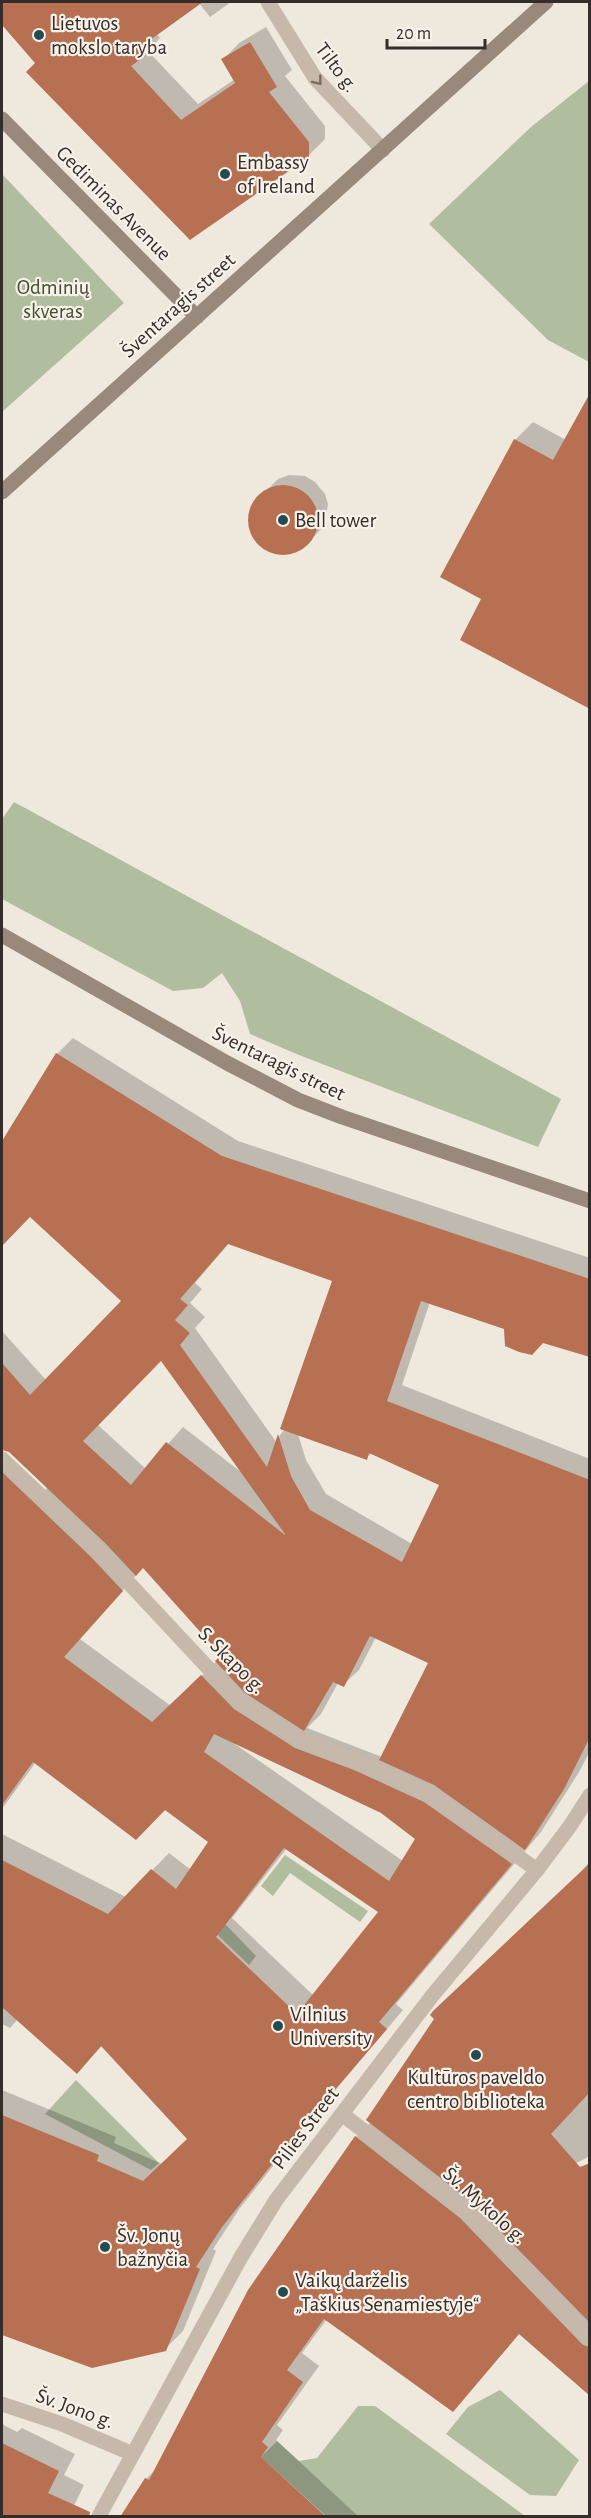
<svg xmlns="http://www.w3.org/2000/svg" width="591" height="2518" font-family="'Alegreya Sans',sans-serif">
<rect width="100%" height="100%" fill="#efe8dd"/>
<!-- green -->
<path fill="#b1bd9f" d="M589,81V362L548,340L429,224L531,127Z
M2,174L124,303L2,412Z
M14,802L561,1099L538,1147L299,1055L250,1034L240,1001L222,973L203,988L173,991L2,899V819Z
M285,1855L368,1911L360,1922L290,1873L273,1896L261,1886Z
M201,1904L226,1925L256,1956L249,1965L195,1913Z
M76,2080L159,2163L151,2170L45,2114Z
M500,2390L579,2460L556,2496L530,2495L446,2434L468,2407Z
M358,2406H375L525,2516H326L261,2457L277,2441L299,2461L317,2458Z"/>
<!-- shadow -->
<path fill="#0003" fill-rule="evenodd" d="M2,2H231L210,17L199,3L157,34L160,38L148,51L198,104L235,79L223,60L239,43L266,27L292,70L285,76L325,126V139L308,156L190,238L24,45L2,23Z
M533,422L566,440L483,598L515,440Z
M289,475L305,476L315,482L325,494L328,504L324,526L305,546L290,553L274,552L256,539L251,530V513L255,503L266,491L278,479Z
M73,1038L238,1141L590,1258V1355L430,1302L402,1385L590,1459V1751L579,1772L541,1832L396,2004L403,2010L299,2133L240,2208L213,2249L216,2251L183,2331L165,2349L2,2332V2090L116,2137L114,2143L162,2164L189,2139L102,2046L77,2072L18,2019L10,2028L2,2024V1834L126,1897L169,1853L191,1870L210,1842L165,1808L36,1762L2,1809V1454L43,1492L48,1487L20,1460L2,1439V1331L46,1380L123,1301L30,1215L2,1244V1180L4,1179L2,1178V1143L57,1054ZM229,1243L334,1280L285,1429L280,1435L277,1443L195,1328L205,1317L190,1303L202,1289L195,1283ZM161,1359L241,1472L183,1427L146,1469L98,1425ZM298,1434L366,1458L372,1453L441,1484L412,1544L326,1494L306,1460ZM143,1567L223,1655L171,1706L80,1639ZM376,1637L430,1663L382,1757L307,1728L321,1714L338,1683L343,1685L359,1670ZM236,1743L382,1812L417,1838L403,1861L235,1744ZM287,1848L380,1912L314,1996L232,1918Z
M590,1861V2156L514,2196L590,2183V2394L520,2333L453,2410L327,2319L302,2353L319,2366L277,2425L283,2430L276,2440L358,2516H122L146,2479L157,2468L356,2137L371,2122Z
M2,2424L17,2432L22,2428L75,2454L64,2475L84,2485L69,2516H2Z"/>
<!-- building -->
<path fill="#b87052" fill-rule="evenodd" d="M2,2H203L139,48L145,56L131,66L181,120L235,83L221,59L250,42L277,87L269,92L309,142V157L190,240L26,72L35,63L2,25Z
M590,393V709L460,640L481,599L440,577L514,439L553,460Z
M248 520a35 35 0 1 1 70 0a35 35 0 1 1-70 0Z
M56,1053L222,1156L590,1279V1357L543,1343L532,1355L519,1352L505,1346L504,1329L421,1301L387,1401L590,1480V1737L564,1789L525,1850L434,1785L379,1760L428,1663L370,1636L344,1687L333,1682L304,1731L245,1693L215,1661L221,1655L143,1568L136,1576L105,1543L9,1452L2,1450V1363L30,1395L121,1301L30,1217L2,1246V1141ZM228,1244L332,1281L280,1429L367,1460L369,1453L439,1485L402,1562L310,1510L291,1476L278,1434L267,1467L180,1345L190,1333L175,1320L188,1305L180,1299ZM161,1361L285,1534V1535L166,1442L131,1485L83,1441Z
M2,1472L91,1557L123,1591L64,1657L152,1722L201,1675L234,1709L295,1748L354,1770L424,1802L512,1864L379,2022L387,2029L281,2153L222,2227L196,2267L200,2269L166,2351L92,2368L2,2335V2115L99,2155L97,2161L143,2181L187,2139L101,2046L77,2074L2,2007V1860L108,1914L151,1869L176,1889L208,1842L165,1810L136,1840L33,1762L2,1805ZM214,1734L381,1813L415,1839L389,1881L204,1752ZM284,1848L378,1912L297,2014L216,1937Z
M590,1863V2092L551,2134L580,2167L590,2163V2323L474,2204L366,2120L434,2019L430,2015L433,2011Z
M355,2136L460,2218L583,2345L590,2347V2396L519,2334L453,2412L324,2319L287,2370L303,2382L262,2442L268,2447L261,2457L326,2517H120L145,2478L149,2480L248,2290Z
M2,2443L59,2471L48,2493L90,2512L89,2517H2Z"/>
<g fill="none" stroke-linecap="round" stroke-linejoin="round">
<!-- street -->
<path stroke="#c6b8aa" stroke-width="15" d="M268,2L315,78L383,150
M2,1459L98,1550L239,1701L300,1740L358,1761L429,1793L537,1870
M342,2114L467,2211L590,2338
M2,2404L62,2424L133,2454
M99,2516L241,2257L276,2200L432,1996L537,1870L570,1826L590,1795"/>
<!-- secondary -->
<path stroke="#99887c" stroke-width="15" d="M2,119L197,317
M2,492L546,2
M2,935L227,1063L298,1100L342,1117L590,1201"/>
</g>
<!-- one-way arrows -->
<defs><path id="oneway-chevron" d="M-2-3.5L2.5 0L-2 3.5" fill="none" stroke-width="1.6" stroke-linecap="round" stroke-linejoin="round" transform="scale(1.5)"/></defs>
<use stroke="#766c63" href="#oneway-chevron" transform="translate(318 81) rotate(52)"/>
<!-- markers -->
<g fill="#234c51" stroke="#f7f1e9" stroke-width="2">
<circle cx="39" cy="35" r="6"/>
<circle cx="225" cy="174" r="6"/>
<circle cx="283" cy="520" r="6"/>
<circle cx="278" cy="2026" r="6"/>
<circle cx="476" cy="2055" r="6"/>
<circle cx="105" cy="2247" r="6"/>
<circle cx="283" cy="2292" r="6"/>
</g>
<g text-anchor="middle" stroke-width="4.5" stroke-linejoin="round" paint-order="stroke">
<!-- poi labels -->
<g font-size="21" fill="#342d29" stroke="#f7f1e9" text-anchor="start">
<text x="51" y="30">Lietuvos<tspan x="51" dy="24">mokslo taryba</tspan></text>
<text x="237" y="169">Embassy<tspan x="237" dy="24">of Ireland</tspan></text>
<text x="295" y="527">Bell tower</text>
<text x="290" y="2021">Vilnius<tspan x="290" dy="24">University</tspan></text>
<text x="476" y="2084" text-anchor="middle">Kultūros paveldo<tspan x="476" dy="24">centro biblioteka</tspan></text>
<text x="117" y="2242">Šv. Jonų<tspan x="117" dy="24">bažnyčia</tspan></text>
<text x="295" y="2287">Vaikų darželis<tspan x="295" dy="24">„Taškius Senamiestyje“</tspan></text>
</g>
<!-- street labels -->
<g font-size="21" fill="#342d29" stroke="#f7f1e9">
<text transform="translate(337 67) rotate(53)" y="7">Tilto g.</text>
<text transform="translate(114 203) rotate(45)" y="7">Gediminas Avenue</text>
<text transform="translate(178 305) rotate(-42)" y="7">Šventaragis street</text>
<text transform="translate(279 1063) rotate(26)" y="7">Šventaragis street</text>
<text transform="translate(232 1660) rotate(45)" y="7">S. Skapo g.</text>
<text transform="translate(305 2128) rotate(-53)" y="7">Pilies Street</text>
<text transform="translate(485 2205) rotate(42)" y="7">Šv. Mykolo g.</text>
<text transform="translate(75 2408) rotate(20)" y="7">Šv. Jono g.</text>
</g>
<!-- park labels -->
<g font-size="21" fill="#42502f" stroke="#f7f1e9">
<text x="53" y="294">Odminių<tspan x="53" dy="24">skveras</tspan></text>
</g>
</g>
<!-- border -->
<rect width="591" height="2518" fill="none" stroke="#342d29" stroke-width="6"/>
<!-- scale -->
<path d="M387 39v9h98v-9" fill="none" stroke="#342d29" stroke-width="3"/>
<text x="396" y="39" font-size="18" fill="#342d29" stroke="#f7f1e9" stroke-width="4.5" paint-order="stroke">20 m</text>
</svg>
